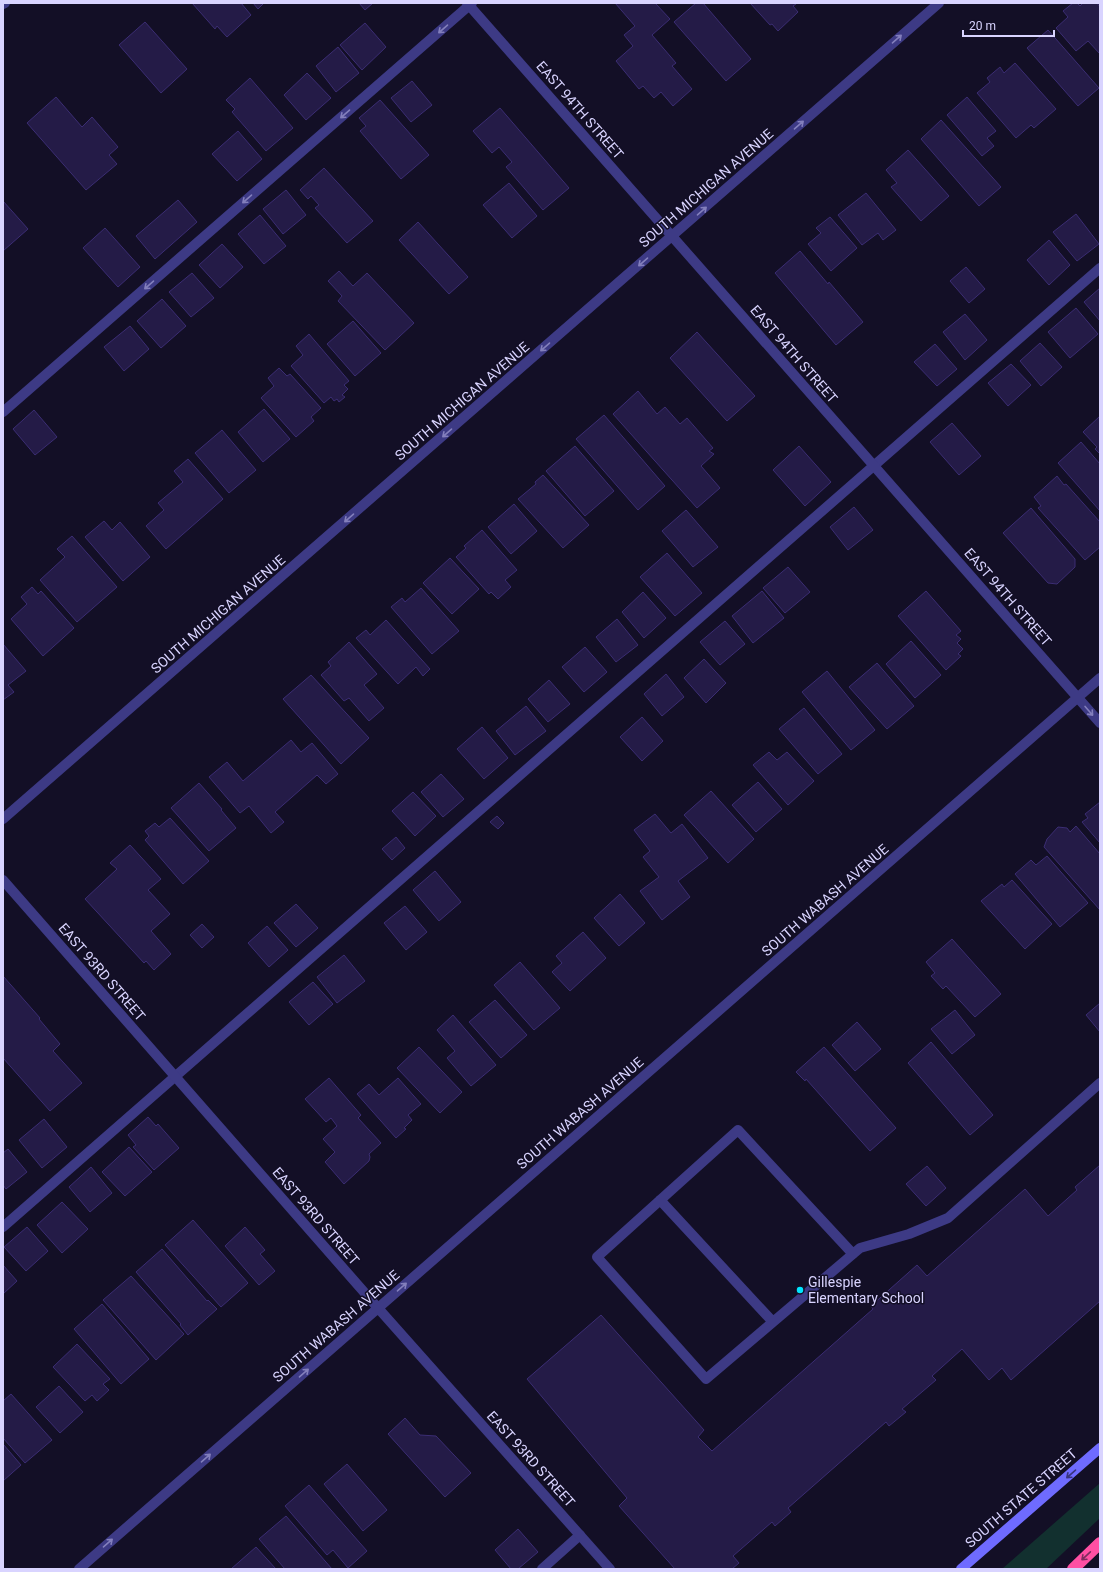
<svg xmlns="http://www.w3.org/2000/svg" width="1103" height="1572" font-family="Roboto,sans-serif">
<rect width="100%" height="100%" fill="#130f26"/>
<!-- green -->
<path fill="#12302f" d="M1100,1483V1518L1046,1569H1002Z"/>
<!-- building -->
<path fill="#241b47" stroke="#3b2d73" d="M192,3H241L251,15L227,37L217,26L215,29Z
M253,3H264L258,9Z
M359,3H373L365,10Z
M615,3H655L670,19L652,35L676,63L672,66L692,89L673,106L661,92L654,98L643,86L639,89L616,61L633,46L624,35L635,26Z
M696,3H703L751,59L726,81L674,22Z
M750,3H795L796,4L793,6L798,12L778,31L772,24L770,25Z
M1073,3H1077L1080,6L1083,3H1097L1100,7V54L1088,41L1076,51L1056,28L1068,17L1063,11Z
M145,22L187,69L161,93L119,45Z
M365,23L386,47L362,70L340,45Z
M1048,30L1099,88L1078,106L1027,48Z
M338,47L359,73L336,92L316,66Z
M1015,63L1056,109L1034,128L1031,125L1016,138L977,93L990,82L987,78L1000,67L1004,73Z
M307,73L331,98L306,120L284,95Z
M250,78L293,128L266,151L232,112L235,109L226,100Z
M412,81L432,105L411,122L391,98Z
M56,97L82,127L92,117L118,147L109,155L117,164L86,190L27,123Z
M967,97L996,131L987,138L994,146L982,156L947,115Z
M380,100L429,155L401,179L360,131L366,126L359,118Z
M500,108L569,188L543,210L506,167L512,162L499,147L492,153L473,131Z
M941,120L1001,187L979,206L921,139Z
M238,131L262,159L237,181L212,154Z
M908,150L949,196L921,221L891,187L897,183L886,170Z
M324,168L373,221L347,243L315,208L319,205L311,196L308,199L300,190Z
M509,183L537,216L512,238L483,205Z
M286,190L306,215L283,234L263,209Z
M866,193L896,230L883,240L878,233L862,245L838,215Z
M178,200L197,222L155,259L136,236Z
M3,201L28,229L3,251Z
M1076,214L1099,244L1077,261L1053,232Z
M260,215L286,246L264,264L238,234Z
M830,217L857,248L831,271L808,244L821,233L816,228Z
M418,222L468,277L449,294L399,240Z
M105,228L140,267L118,287L83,248Z
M1049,240L1070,265L1049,285L1027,260Z
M222,244L243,267L220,288L199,265Z
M800,251L828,284L829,282L863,322L836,345L775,273Z
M966,267L985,289L969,303L950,281Z
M339,271L353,286L367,273L414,323L385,350L338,301L342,296L328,281Z
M192,273L214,298L191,317L169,292Z
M1100,288V321L1084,302Z
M162,299L186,326L161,348L137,321Z
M1076,308L1098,334L1070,358L1048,332Z
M965,314L987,340L965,360L943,332Z
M353,321L381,353L355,376L327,344Z
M130,326L149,349L124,371L104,347Z
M697,332L755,396L727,421L670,358Z
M309,334L349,381L344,385L348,389L342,395L345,397L339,402L337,399L334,401L331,397L324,403L291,366L303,355L296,346Z
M1040,343L1062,367L1041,386L1020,361Z
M935,344L957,369L937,386L914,362Z
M1011,364L1031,385L1008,406L988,383Z
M279,368L287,376L290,374L321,408L311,417L314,421L296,437L261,398L274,386L268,378Z
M638,391L657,414L665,407L680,424L687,418L713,448L709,451L714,454L701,466L720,488L697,508L613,414Z
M264,409L290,439L263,462L238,432Z
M34,410L57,437L35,455L13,429Z
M604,415L665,486L638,510L576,439Z
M1100,416V454L1095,449L1097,447L1083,432Z
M952,423L981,456L959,475L930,442Z
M222,430L256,470L229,493L195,453Z
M1081,442L1100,464V511L1058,463Z
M575,446L614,491L585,516L546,471Z
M799,446L831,482L805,506L773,470Z
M188,459L223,499L166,549L146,526L164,510L158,503L183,482L174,471Z
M543,475L589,525L563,548L518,499L536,484L535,482Z
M1057,476L1064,485L1066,484L1100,522V547L1085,560L1038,508L1041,506L1034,497Z
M514,504L537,531L511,554L488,527Z
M854,507L873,530L848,550L830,527Z
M1031,508L1075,559V567L1057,584L1048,583L1003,533Z
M686,510L718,547L693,567L662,531Z
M104,521L112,530L120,522L150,557L123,581L85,537Z
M482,530L517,570L505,580L511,587L498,599L491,592L489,594L456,557L466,548L464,546Z
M72,536L117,587L77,622L40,580L65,557L57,549Z
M667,553L702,593L675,616L640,577Z
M450,558L479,589L452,614L423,583Z
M788,567L810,592L785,613L763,588Z
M32,587L38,594L41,591L74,628L43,656L11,619L27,604L21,597Z
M421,588L459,631L432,654L391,607L402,598L405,602Z
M762,591L784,618L753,643L732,616Z
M926,591L961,631L956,635L961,639L957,643L963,649L958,654L961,656L946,670L898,616Z
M643,592L666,618L644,638L622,612Z
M617,619L638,645L616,662L596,637Z
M386,620L430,669L423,676L416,667L398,684L356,638L366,630L370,635Z
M725,621L745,644L720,665L700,642Z
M911,641L941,675L915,698L886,664Z
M349,642L377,674L364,685L384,708L369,721L349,698L344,701L321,675L331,666L328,662Z
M3,644L26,671L8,685L14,692L3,700Z
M585,647L607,672L584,692L562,667Z
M704,659L726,683L706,703L684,678Z
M877,663L914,706L887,729L849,687Z
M827,671L875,730L851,750L802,692Z
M666,674L684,697L662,716L644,694Z
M311,675L369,738L341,764L283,699Z
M549,680L570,704L548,722L528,699Z
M526,706L546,731L515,755L496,731Z
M804,708L842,754L818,774L779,729Z
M642,717L663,741L642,761L620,737Z
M482,727L508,758L484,779L457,749Z
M291,740L301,752L312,743L338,774L326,784L317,775L275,812L284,822L271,833L249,806L240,813L209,777L227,762L243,781Z
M769,752L777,760L787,752L814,781L788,805L753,765Z
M441,774L464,799L443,817L421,792Z
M758,782L782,809L756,832L732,805Z
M199,783L222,809L221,810L236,828L209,851L171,808Z
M711,791L754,839L728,863L684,815Z
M413,792L436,816L415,836L392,811Z
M1100,802V843L1082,822L1088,818L1085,814Z
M655,814L671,833L682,824L708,858L678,881L690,897L662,920L640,891L659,877L643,857L650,851L634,830Z
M497,816L504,823L498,829L490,822Z
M170,818L209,861L183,884L145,840L149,836L145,831L155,823L159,827Z
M1076,826L1100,854V910L1044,847L1047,839L1058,827L1067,828L1070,832Z
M396,837L405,848L392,860L382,849Z
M130,845L161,879L148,890L170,914L151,931L171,954L154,970L146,961L144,963L85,899L117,869L110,863Z
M1047,856L1088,903L1060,927L1015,874L1031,860L1036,865Z
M435,871L461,902L439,921L413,890Z
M1012,880L1052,924L1025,949L981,901L1002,884L1004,887Z
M620,894L645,923L619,946L594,918Z
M296,904L318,928L296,947L274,923Z
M405,906L427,932L406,950L384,923Z
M202,924L214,937L202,948L190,935Z
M267,926L288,950L269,967L248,943Z
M583,932L606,958L570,991L552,972L562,963L556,956Z
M952,939L1001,994L975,1017L946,986L943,989L931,976L935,973L926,962Z
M344,955L365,981L337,1003L317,977Z
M520,962L560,1008L534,1030L494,985Z
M3,976L40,1018L39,1019L60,1044L53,1051L82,1083L50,1111L3,1058Z
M313,982L333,1004L309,1025L289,1002Z
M495,1000L527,1035L501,1058L469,1022Z
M1100,1003V1032L1086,1015Z
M955,1010L975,1035L952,1054L931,1029Z
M453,1015L496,1065L471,1086L447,1058L455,1051L437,1030Z
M857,1022L881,1049L855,1071L832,1045Z
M931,1042L993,1115L970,1135L908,1063Z
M419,1047L462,1092L440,1113L397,1068Z
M824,1047L896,1128L870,1151L806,1079L805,1081L796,1072Z
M329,1078L361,1115L358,1118L381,1143L369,1154L370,1157L369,1161L344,1184L325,1162L335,1152L323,1139L337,1126L331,1118L326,1122L305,1099Z
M398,1078L421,1104L408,1115L412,1120L404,1128L406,1129L396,1138L357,1094L369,1084L379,1095Z
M148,1117L156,1126L158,1124L179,1148L154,1170L133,1147L136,1145L128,1135Z
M44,1119L67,1147L42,1168L19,1140Z
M129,1147L152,1172L125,1196L102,1172Z
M8,1149L27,1172L6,1189L3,1185V1153Z
M1100,1165V1301L1011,1380L1002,1368L989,1380L962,1349L932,1376L936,1380L902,1409L906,1412L889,1426L886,1422L788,1508L791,1512L775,1526L772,1522L733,1556L739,1563L732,1569H675L619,1506L627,1498L527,1379L601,1315L704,1430L698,1437L712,1451L873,1309L871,1306L917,1265L927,1276L1025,1189L1048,1216L1077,1190L1075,1187Z
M927,1166L946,1188L926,1206L906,1184Z
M91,1167L112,1193L90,1212L69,1187Z
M62,1202L88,1229L62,1253L37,1225Z
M193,1220L248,1283L221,1307L165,1245Z
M27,1227L48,1251L26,1271L4,1247Z
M245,1227L265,1250L260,1254L275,1271L259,1285L225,1246Z
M162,1249L207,1301L208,1300L217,1309L188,1335L180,1325L181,1324L136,1272Z
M3,1265L17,1281L3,1294Z
M131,1276L184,1334L156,1360L103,1300Z
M102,1304L149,1359L121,1384L74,1329Z
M77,1344L110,1379L103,1384L109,1390L97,1401L92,1395L85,1401L53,1367Z
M59,1386L83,1412L60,1433L36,1407Z
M11,1394L52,1440L25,1463L3,1438V1401Z
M405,1418L420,1435L436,1436L471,1473L445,1497L388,1434Z
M3,1444L21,1465L3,1481Z
M347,1464L387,1510L363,1531L324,1484Z
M309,1485L367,1551L348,1568L333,1550L327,1555L285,1506Z
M286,1516L332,1569H285L259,1539Z
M518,1529L538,1552L518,1569H511L495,1550Z
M256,1547L276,1569H231Z"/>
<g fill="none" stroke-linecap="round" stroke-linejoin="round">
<!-- service -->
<path stroke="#3d3a85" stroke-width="10" d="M3,412L472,3
M660,1200L773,1322
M3,1227L1100,268
M853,1254L738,1130L597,1257L706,1379L860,1248L909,1234L948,1218L1100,1083
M542,1569L580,1535"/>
<!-- minor -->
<path stroke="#3d3a85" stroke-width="10" d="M467,3L1100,723
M3,4L5,3
M3,819L939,3
M3,880L378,1308L610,1569
M79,1569L1100,678"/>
<!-- secondary -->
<path stroke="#6f6bff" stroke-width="10" d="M961,1569L1100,1448"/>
<!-- motorway -->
<path stroke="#ff4fa3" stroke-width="12" d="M1073,1569L1100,1543"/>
</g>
<!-- one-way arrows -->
<defs><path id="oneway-shaft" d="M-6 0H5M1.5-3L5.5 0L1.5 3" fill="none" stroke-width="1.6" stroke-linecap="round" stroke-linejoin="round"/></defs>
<g stroke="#837fbc">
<use href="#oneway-shaft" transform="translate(443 29) rotate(139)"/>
<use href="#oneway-shaft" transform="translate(897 39) rotate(-41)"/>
<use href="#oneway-shaft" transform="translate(345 114) rotate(139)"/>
<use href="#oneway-shaft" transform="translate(799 125) rotate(-41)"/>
<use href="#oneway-shaft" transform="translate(247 199) rotate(139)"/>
<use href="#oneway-shaft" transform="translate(702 211) rotate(-41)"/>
<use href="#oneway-shaft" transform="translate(643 262) rotate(139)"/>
<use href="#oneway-shaft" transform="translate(149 285) rotate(139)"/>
<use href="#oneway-shaft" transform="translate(545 347) rotate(139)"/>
<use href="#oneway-shaft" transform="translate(447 433) rotate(139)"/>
<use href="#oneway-shaft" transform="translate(349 518) rotate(139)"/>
<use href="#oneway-shaft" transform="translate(1089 711) rotate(49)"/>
<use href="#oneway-shaft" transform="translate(402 1287) rotate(-41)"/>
<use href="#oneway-shaft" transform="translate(304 1373) rotate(-41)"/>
<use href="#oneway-shaft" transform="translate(206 1458) rotate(-41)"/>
<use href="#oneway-shaft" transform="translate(108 1543) rotate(-41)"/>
</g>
<use stroke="#38347d" href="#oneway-shaft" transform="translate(1071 1474) rotate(139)"/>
<use stroke="#7d2c5e" href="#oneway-shaft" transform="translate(1086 1556) rotate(137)"/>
<!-- markers -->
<circle fill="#00e5ff" stroke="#130f26" stroke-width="1.5" cx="800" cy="1290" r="4"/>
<g text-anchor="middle" stroke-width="3" stroke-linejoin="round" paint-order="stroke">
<!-- street labels -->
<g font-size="14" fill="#d9d4ff" stroke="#130f26">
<text transform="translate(580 110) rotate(49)" y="5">EAST 94TH STREET</text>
<text transform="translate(706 188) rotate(-41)" y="5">SOUTH MICHIGAN AVENUE</text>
<text transform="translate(794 354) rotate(49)" y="5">EAST 94TH STREET</text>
<text transform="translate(462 401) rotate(-41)" y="5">SOUTH MICHIGAN AVENUE</text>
<text transform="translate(1008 597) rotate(49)" y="5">EAST 94TH STREET</text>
<text transform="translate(218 614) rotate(-41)" y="5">SOUTH MICHIGAN AVENUE</text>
<text transform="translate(825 900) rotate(-41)" y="5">SOUTH WABASH AVENUE</text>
<text transform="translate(102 972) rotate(49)" y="5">EAST 93RD STREET</text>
<text transform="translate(580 1113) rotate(-41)" y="5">SOUTH WABASH AVENUE</text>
<text transform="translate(316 1216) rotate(49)" y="5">EAST 93RD STREET</text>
<text transform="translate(336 1326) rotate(-41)" y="5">SOUTH WABASH AVENUE</text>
<text transform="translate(531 1459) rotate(48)" y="5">EAST 93RD STREET</text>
<text transform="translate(1021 1498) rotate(-41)" y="5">SOUTH STATE STREET</text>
</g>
<!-- poi labels -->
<g font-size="14" fill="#d9d4ff" stroke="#130f26" text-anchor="start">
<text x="808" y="1287">Gillespie<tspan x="808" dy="16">Elementary School</tspan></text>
</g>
</g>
<!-- border -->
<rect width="1103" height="1572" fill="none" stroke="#d9d4ff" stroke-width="8"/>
<!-- scale -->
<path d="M963 30v6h91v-6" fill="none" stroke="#d9d4ff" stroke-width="2"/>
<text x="969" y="30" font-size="12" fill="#d9d4ff" stroke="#130f26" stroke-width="3" paint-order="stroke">20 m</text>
</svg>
